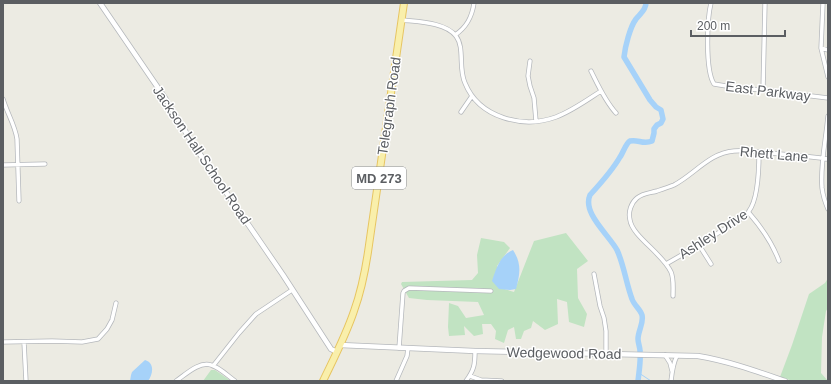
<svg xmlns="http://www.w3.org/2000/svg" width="831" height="384" font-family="Helvetica,sans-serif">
<rect width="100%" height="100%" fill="#ecebe3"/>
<!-- green -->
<path fill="#c1e3c2" d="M566,233L588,261L577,269L578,298L587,314L584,327L569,322L567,302L557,299L558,324L545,330L533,321L531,328L524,331L521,339H516L514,327L508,330L504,343L495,339L496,331L491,324H482L483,334L474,336L464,326L465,335L449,336L448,327L449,303L458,306L466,318L484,315L478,302L427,300L409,298L401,284L402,282L472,280L478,273L477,255L481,238L504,242L510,248L497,266L498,287L514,292L534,241Z
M828,278V308L826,311L822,337L821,373L828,381H793L780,377L792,345L809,294L825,283Z
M211,370H215L231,381H203Z"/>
<!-- water -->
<path fill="#a6d2f9" d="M513,250C522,264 520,274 516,289L510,290L499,289L492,281C496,269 500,255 513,250Z
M145,360C155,363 153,374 148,381H130L131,375L132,372Z"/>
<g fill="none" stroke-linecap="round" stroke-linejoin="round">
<!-- stream -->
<path stroke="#a6d2f9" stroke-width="1" d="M639,373L651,381"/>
<!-- river -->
<path stroke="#a6d2f9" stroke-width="5.5" d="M638,381C639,371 641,361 640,351C640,347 638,343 638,339C638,331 644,323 642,315C640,309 634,305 632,299C626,283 624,265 617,250C609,235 582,213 590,195C601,183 612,171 620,157C623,153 626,143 630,141C638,139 643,145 652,141L654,133V129L657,125L661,123L663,119L661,110L656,107L650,100L624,57C625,47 630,27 636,19C640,14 646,10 646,3"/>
<defs>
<path id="minor" d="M711,3C707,19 705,70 714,84L738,88L763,90L828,98
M823,3L821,48L828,77
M401,20C418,22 445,22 456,36C465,48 458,68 465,83C479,118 523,129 556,117C572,111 587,100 601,91
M455,35C467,27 472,17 474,3
M821,48L828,50
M530,61L528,76L530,86L534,98L536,121
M591,71C598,85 605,101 616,113
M763,90L765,3
M3,99C7,113 15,125 17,139L19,201
M461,112L472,96
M828,116C826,140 820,164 822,188C823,196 825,202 828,209
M3,165L45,164
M749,213C762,228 772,242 779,261
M699,245L711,264
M666,264L699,245L742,218C745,216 748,214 749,211C758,199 759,167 759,152
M594,274L600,306L604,318L606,331V354
M673,296C673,288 674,279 671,272C663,254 632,236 630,220C628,212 631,203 637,198C643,193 650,193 657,191C663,189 669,187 674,185C695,174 709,153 734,151C746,150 758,152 770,153C790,155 809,156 828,159
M3,342L52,341L82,342L98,339L107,329L112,320L116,303
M24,342L26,381
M399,348L403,293L404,291L409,288L491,291
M665,355L670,363L672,371
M213,366L239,333L256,314L292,290
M470,376L481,380L502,381
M176,381C185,375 199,361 211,365C219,367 228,376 235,381
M396,381L407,356L408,348
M466,381C474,370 475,365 475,351
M671,381C672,372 673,363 677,356"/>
<path id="tertiary" d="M100,3L165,98L193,144L283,275L331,349L337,352
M340,345L475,351L698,356C728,361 756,371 785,381"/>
<path id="primary" d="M323,381C334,358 346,335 354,311C362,289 366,267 369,245L404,3"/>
</defs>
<!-- minor casing -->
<use href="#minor" stroke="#b5b8bc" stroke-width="5"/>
<!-- tertiary casing -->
<use href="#tertiary" stroke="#b5b8bc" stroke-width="6"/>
<!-- primary casing -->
<use href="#primary" stroke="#e7c561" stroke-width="8"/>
<!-- minor -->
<use href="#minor" stroke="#fff" stroke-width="3.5"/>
<!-- tertiary -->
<use href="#tertiary" stroke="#fff" stroke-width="4.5"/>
<!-- primary -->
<use href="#primary" stroke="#f9efab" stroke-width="6"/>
</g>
<g text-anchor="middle" stroke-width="3" stroke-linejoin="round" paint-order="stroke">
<!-- shield labels -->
<rect fill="#fff" stroke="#8c8e91" stroke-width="1" x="352" y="167" width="54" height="22" rx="3"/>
<g font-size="13" font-weight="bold" fill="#5b5e62">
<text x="379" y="183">MD 273</text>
</g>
<!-- street labels -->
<g font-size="14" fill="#5b5e62" stroke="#fff">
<text transform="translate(768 91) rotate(7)" y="5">East Parkway</text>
<text transform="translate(389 106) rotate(-82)" y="5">Telegraph Road</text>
<text transform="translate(774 154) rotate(5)" y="5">Rhett Lane</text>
<text transform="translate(202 155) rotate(56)" y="5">Jackson Hall School Road</text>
<text transform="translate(713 234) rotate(-33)" y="5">Ashley Drive</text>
<text transform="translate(564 353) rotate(1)" y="5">Wedgewood Road</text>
</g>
</g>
<!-- border -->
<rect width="831" height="384" fill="none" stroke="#5b5e62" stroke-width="8"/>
<!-- scale -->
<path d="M691 30v6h94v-6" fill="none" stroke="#5b5e62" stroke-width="2"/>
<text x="697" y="30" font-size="12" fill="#5b5e62" stroke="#ffffff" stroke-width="3" paint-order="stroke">200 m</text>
</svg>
